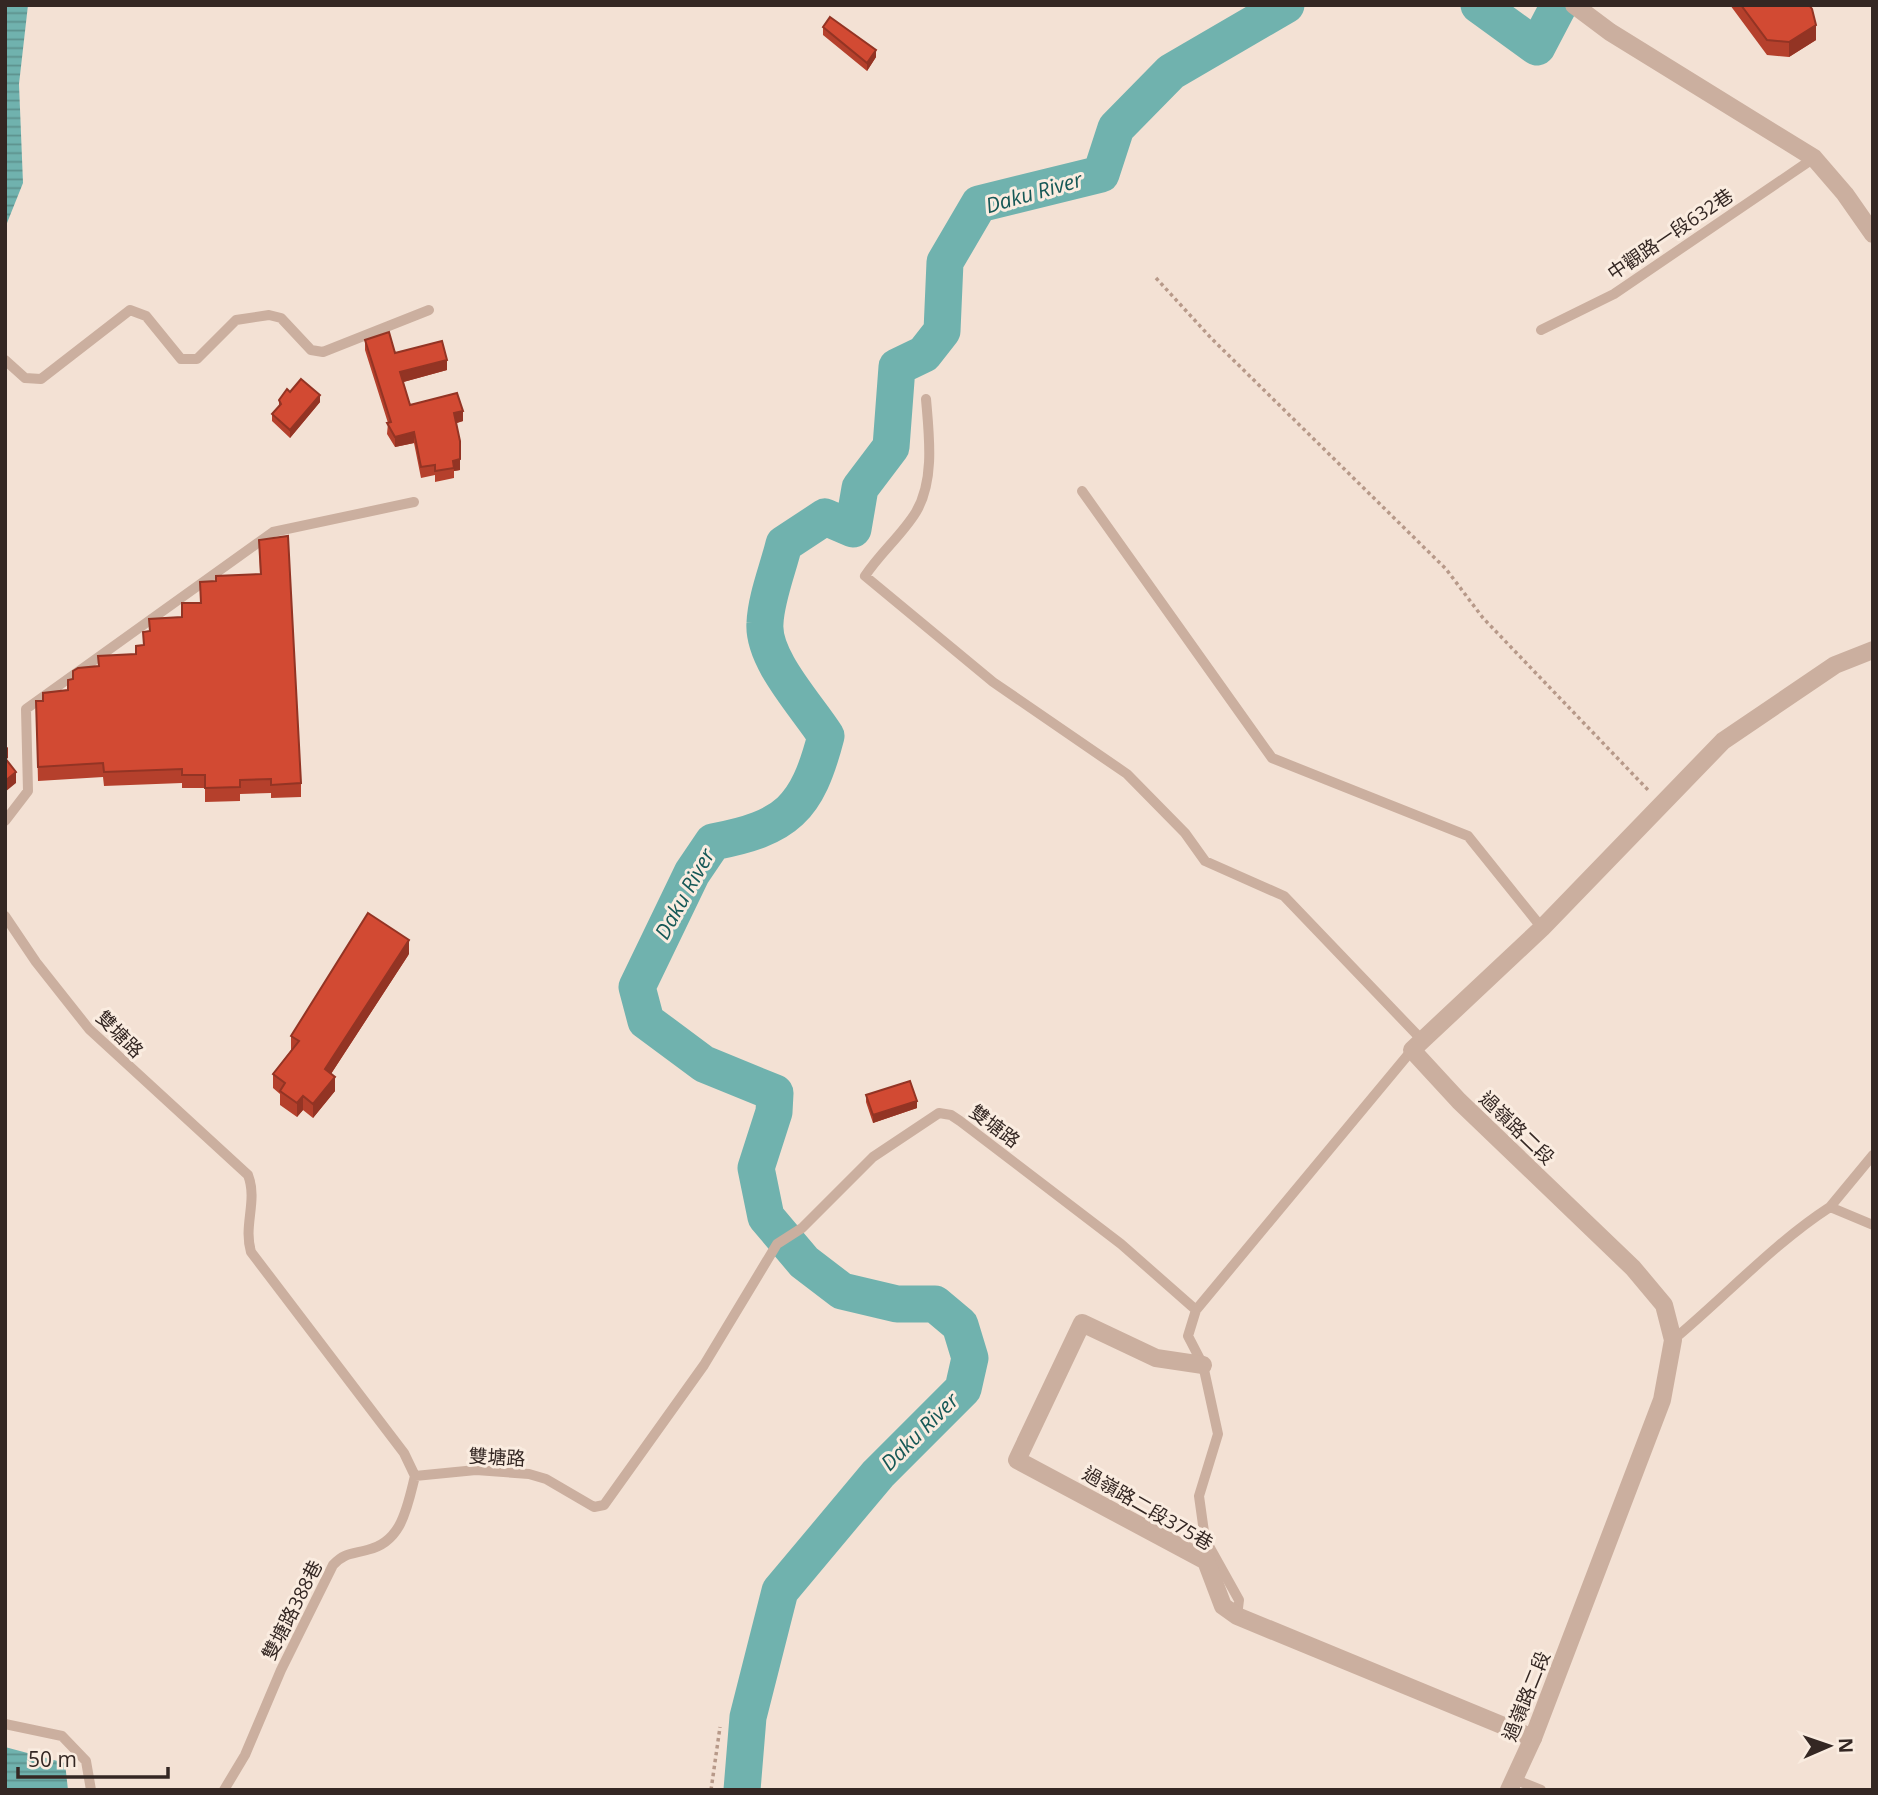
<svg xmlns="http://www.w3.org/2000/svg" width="1878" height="1795" font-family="'Open Sans','Noto Sans TC',sans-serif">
<defs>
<pattern id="water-rules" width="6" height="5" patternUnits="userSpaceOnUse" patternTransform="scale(1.75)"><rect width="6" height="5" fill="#70b2ae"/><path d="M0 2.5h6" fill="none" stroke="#5d918d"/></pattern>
</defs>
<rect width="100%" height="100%" fill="#f3e1d4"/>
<!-- water -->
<path fill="url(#water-rules)" d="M5,5H28L19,84L23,183L5,228Z
M5,1747L65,1763L68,1790H5Z"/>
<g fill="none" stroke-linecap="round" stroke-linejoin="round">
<!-- river -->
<path stroke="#70b2ae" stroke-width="37" d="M1479,5L1537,47L1559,5
M742,1790L748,1717L780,1591L878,1474L963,1389L970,1358L960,1325L935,1304H897L842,1291L804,1262L766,1217L756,1168L774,1112L775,1093L704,1064L646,1021L637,987L692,873L713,842C787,828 807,809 826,736C807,706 762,659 765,623C766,598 778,569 784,544L825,517L853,529L860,488L891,447L897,367L924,354L942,331L945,262L979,204L1101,174L1116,128L1171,72L1286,5"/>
<!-- path -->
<path stroke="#b79989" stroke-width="3.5" stroke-dasharray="3.5 3.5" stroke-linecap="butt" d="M1156,278L1211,338L1446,569L1483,618L1649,791
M711,1790L720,1727"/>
<!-- service -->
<path stroke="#cbaf9f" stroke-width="10" d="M1541,330L1614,294L1814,158
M5,360L25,378L41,379L130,310L146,316L181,359H197L236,320L269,315L281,318L311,350L323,352L429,310
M926,399C929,435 935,480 916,512C902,535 880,553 865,576L993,682L1127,774L1185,833L1205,861L1284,896L1422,1040
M1082,491L1272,758L1468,836L1542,928
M5,821L28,791L26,709L273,532L414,502
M5,916L36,962L89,1029L248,1175C258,1201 243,1225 251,1252L404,1453L415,1476L476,1470L529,1474L546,1479L594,1507L604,1505L704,1365L777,1244L802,1228L873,1157L939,1113L951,1115L960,1121L1121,1244L1196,1310
M1830,1207L1873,1155
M1673,1340C1726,1296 1773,1244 1830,1207L1873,1225
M1237,1616L1239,1600L1205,1539L1199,1496L1218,1434L1203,1365L1188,1336L1196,1310L1412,1050
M5,1724L62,1736L86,1761L91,1790
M1514,1779L1541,1790
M224,1790L245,1755L281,1670L333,1565C344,1553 352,1554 367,1550C402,1542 407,1508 415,1476"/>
<!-- minor -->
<path stroke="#cbaf9f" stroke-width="18" d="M1203,1365L1156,1358L1082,1323L1017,1460L1206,1561L1223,1606L1237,1616L1533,1738"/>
<!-- tertiary -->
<path stroke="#cbaf9f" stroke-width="18" d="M1574,5L1610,32L1814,158L1845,194L1873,234
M1509,1790L1533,1738L1662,1400L1673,1340L1664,1305L1633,1268L1459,1101L1412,1050L1542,928L1723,741L1835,665L1873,650"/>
</g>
<!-- wall -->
<path fill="#b5402c" d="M1730,5H1809L1816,40L1789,57L1767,55Z
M823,27L876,57L867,71L823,35Z
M365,340L395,353L447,370L403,382L410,405L463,421L456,423L460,441V470L454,471V478L435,482V475L421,478L414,443L395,447L387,434L388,423L365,350Z
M290,392L320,402L290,438L272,421V414L279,406V400Z
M259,540L301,783V797L271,798V793L240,794V801L205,802V788H182V783L104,786L103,777L38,781L36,701H43L68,690L73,679L98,666L136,654L143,645V632L149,631L182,617V603H200L216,581L260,574Z
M409,954L331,1074L335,1091L313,1118L303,1110L297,1117L280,1105V1094L273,1088V1074L291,1050V1036Z
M866,1095L917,1108L873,1123L866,1102Z"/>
<!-- shaded-wall -->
<path fill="#933424" d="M1816,25V40L1789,57V42Z
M876,50V57L867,71V63Z
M447,360V370L400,383V372Z
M320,395V402L290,438V430Z
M463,411V421L454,424V413Z
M414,432V443L395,447V437Z
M460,459V470L454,471L453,461Z
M8,747V758L5,760V749Z
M16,772V783L5,792V781Z
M409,940V954L325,1083V1069Z
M335,1077V1091L313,1118V1104Z
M303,1096V1110L297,1117V1103Z
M917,1101V1108L873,1123V1115Z"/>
<!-- building -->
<path fill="#d24a33" stroke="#933424" stroke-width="2" d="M1741,5H1809L1812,9L1816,25L1789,42L1767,40Z
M830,17L876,50L867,63L823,27Z
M389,332L395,353L442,341L447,360L400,372L410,405L457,393L463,411L454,413L460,441V459L453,461L454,468L435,471V465L421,467L414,432L395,437L387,423L391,422L365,340Z
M301,379L320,395L290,430L272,414L281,404L279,400L287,389L290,392Z
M288,536L301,783L271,785V779L240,780V787L205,788V775H182V769L104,772L103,763L38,767L36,701H43V693L68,690V680L73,679V671L78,668L99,666L98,656L136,654V646L144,645L143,632L150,631L149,619L182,617V603H201L200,582L216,581V576L261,574L259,540Z
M5,758L16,772L5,781Z
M368,913L409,940L325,1069L335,1077L313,1104L303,1096L297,1103L280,1091L285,1083L273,1074L299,1041L291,1036Z
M910,1081L917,1101L873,1115L866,1095Z"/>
<g text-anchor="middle" stroke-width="6" stroke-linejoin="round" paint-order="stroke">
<!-- street labels -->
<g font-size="19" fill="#342723" stroke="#faece0">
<text transform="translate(1670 234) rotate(-34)" y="7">中觀路一段632巷</text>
<text transform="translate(120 1034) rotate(45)" y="7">雙塘路</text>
<text transform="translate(995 1126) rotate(37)" y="7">雙塘路</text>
<text transform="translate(1517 1128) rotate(44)" y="7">過嶺路二段</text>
<text transform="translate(497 1457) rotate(3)" y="7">雙塘路</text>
<text transform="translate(1148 1508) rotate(30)" y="7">過嶺路二段375巷</text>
<text transform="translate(292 1610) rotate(-63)" y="7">雙塘路388巷</text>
<text transform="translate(1526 1696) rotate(-68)" y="7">過嶺路二段</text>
</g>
<!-- water labels -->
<g font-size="21" font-style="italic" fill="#165856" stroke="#faece0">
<text transform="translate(1034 193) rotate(-16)" y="7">Daku River</text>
<text transform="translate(685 894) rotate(-61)" y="7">Daku River</text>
<text transform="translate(920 1432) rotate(-45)" y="7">Daku River</text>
</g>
</g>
<!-- border -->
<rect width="1878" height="1795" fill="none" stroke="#342723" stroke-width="14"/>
<!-- north arrow -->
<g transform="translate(1829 1746) rotate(88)" stroke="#faece0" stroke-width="5" paint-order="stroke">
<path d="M0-5L12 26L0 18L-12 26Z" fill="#342723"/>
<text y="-10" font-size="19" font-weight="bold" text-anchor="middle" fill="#342723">N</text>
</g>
<!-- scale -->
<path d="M18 1767v10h150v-10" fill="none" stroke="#342723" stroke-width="3.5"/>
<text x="28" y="1767" font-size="21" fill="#342723" stroke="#faece0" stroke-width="5" paint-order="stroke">50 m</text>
</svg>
